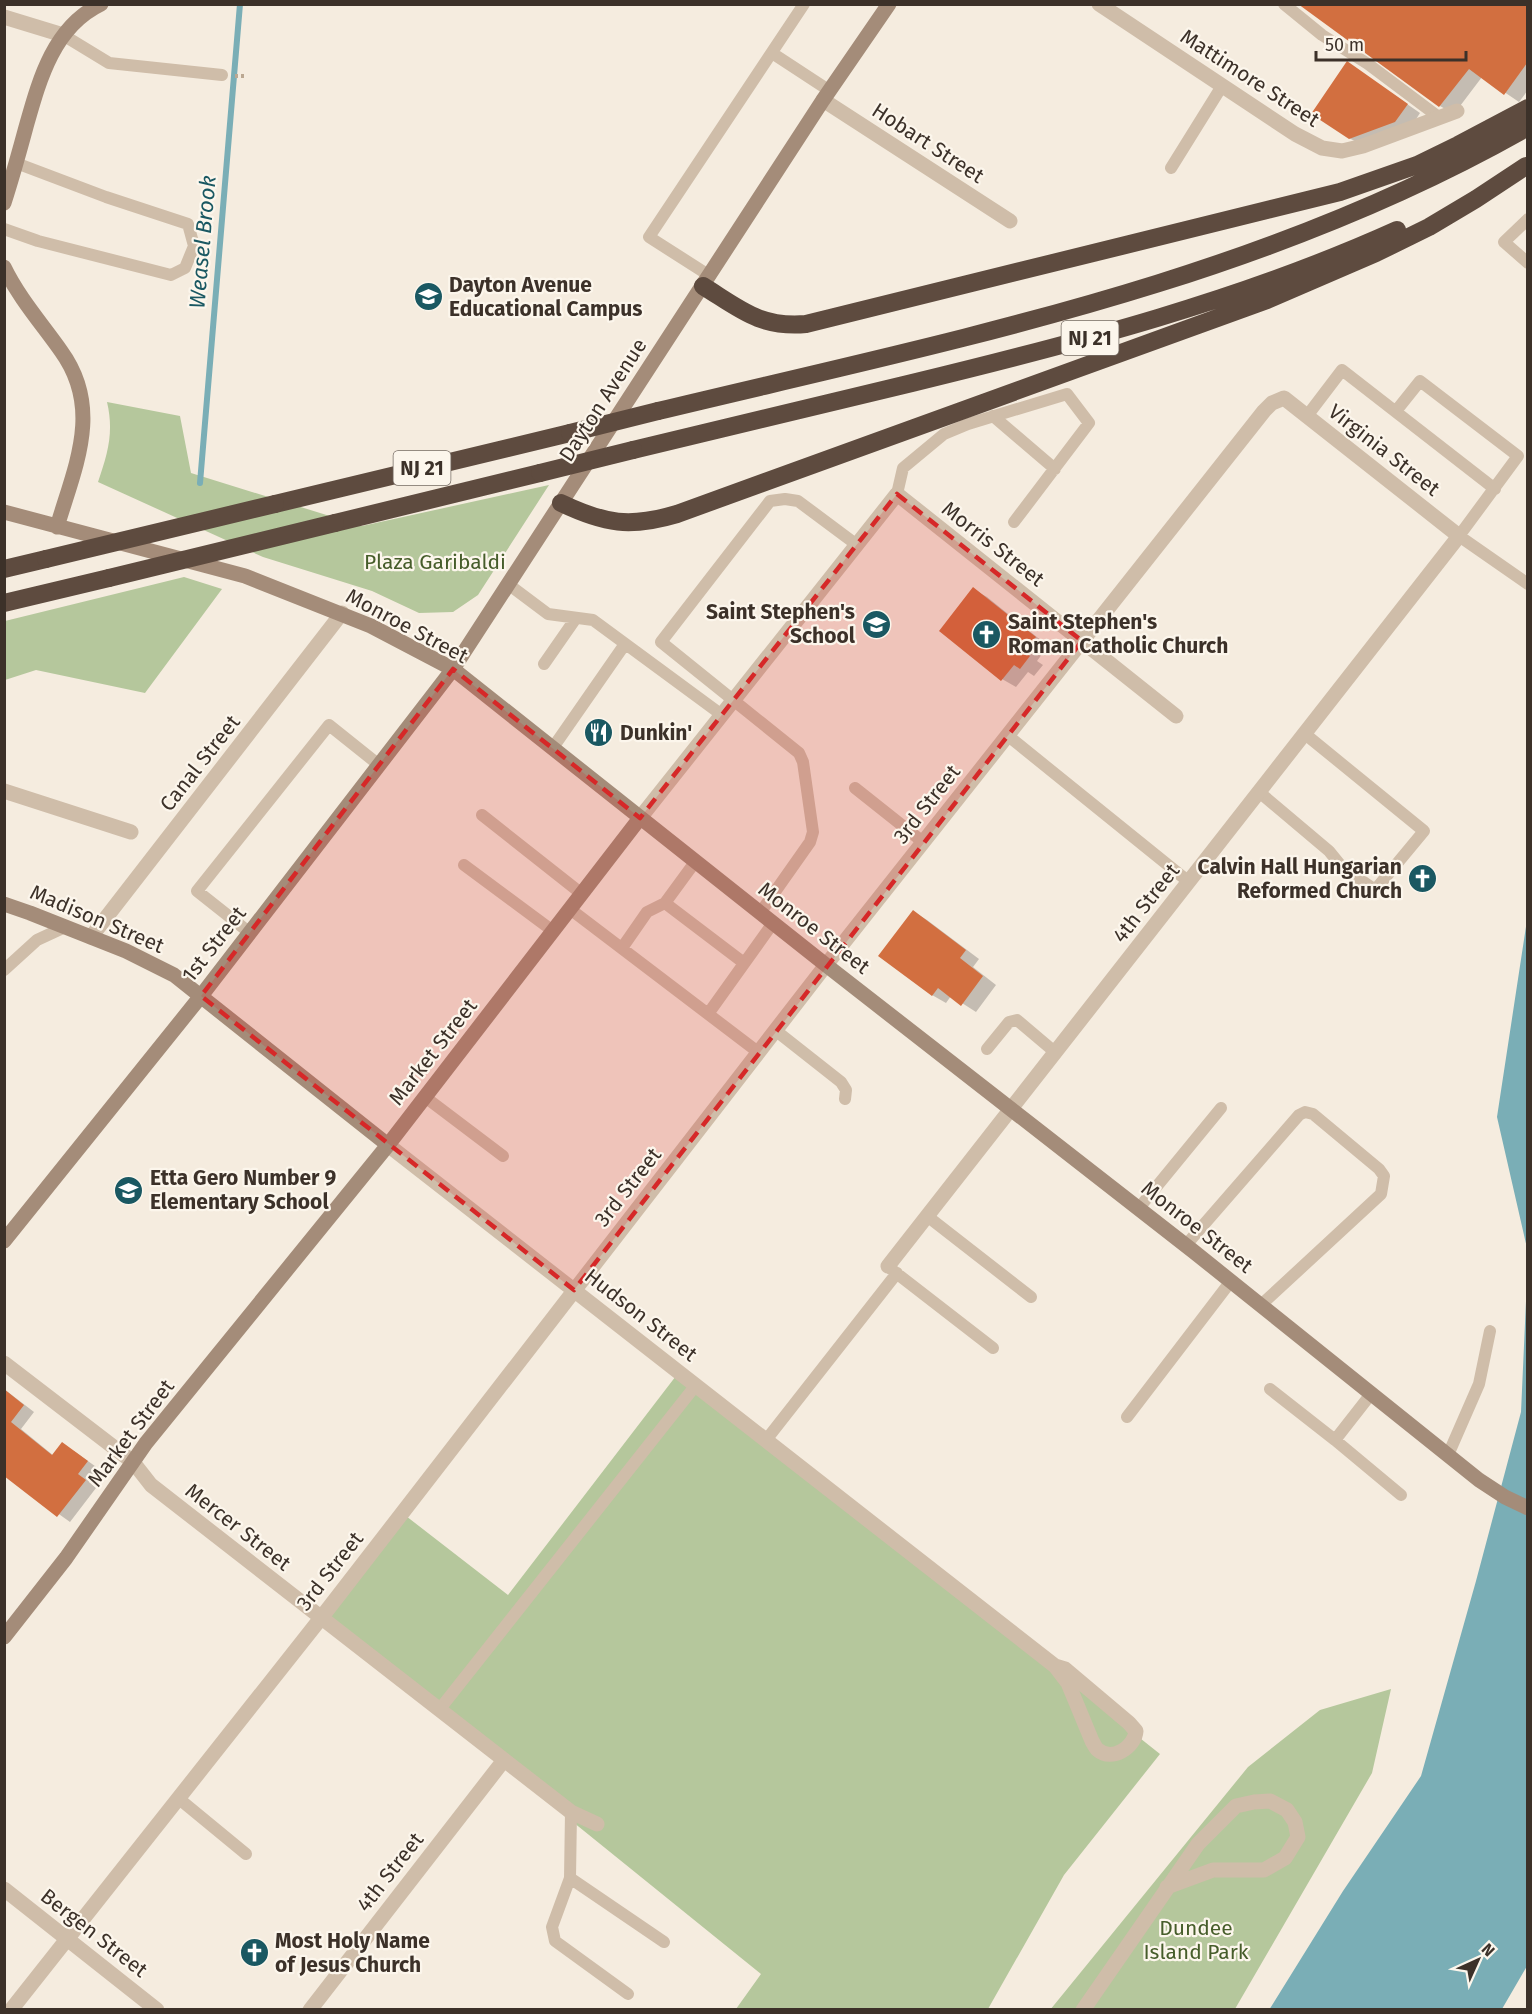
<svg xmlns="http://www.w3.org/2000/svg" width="1532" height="2014" font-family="'Fira Sans',sans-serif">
<rect width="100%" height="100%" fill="#f5ecdf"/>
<!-- green -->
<path fill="#b5c79c" d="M107,402L180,416L191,473L362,526L549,485L478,595L453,612L419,613L372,591L263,557L98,482C108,453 114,432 107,402Z
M184,577L222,589L145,693L36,670L5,680V621Z
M679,1372L1160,1754L1064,1875L988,2009H736L761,1974L323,1620L406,1516L508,1595Z
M1391,1689L1372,1773L1235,2009L1050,2010L1248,1767L1320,1710Z"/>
<!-- water -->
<path fill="#7aaeb6" d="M1527,920V1248L1497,1117Z
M1527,1279V1966L1502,2009L1269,2010L1343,1891L1421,1776L1476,1581L1521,1412Z"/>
<!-- shadow -->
<path fill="#0003" d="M1300,4H1528V90L1519,102L1482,77L1454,114L1440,106Z
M1348,63L1420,113L1409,130L1364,146L1349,138Z
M973,589L987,597L1048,646L1037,661L1043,665L1034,676L1028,672L1016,687L1002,679Z
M914,912L927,920L979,959L973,967L996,985L976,1012L951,996L946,1003L932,995Z
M4,1389L34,1412L21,1429L54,1456L74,1451L99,1469L89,1482L96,1488L70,1522L4,1475Z"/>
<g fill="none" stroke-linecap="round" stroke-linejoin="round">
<!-- stream -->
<path stroke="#7aaeb6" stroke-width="6" d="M200,483L240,4"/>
</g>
<!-- building -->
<path fill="#d26f40" d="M1298,4H1527V63L1504,95L1469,69L1439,107Z
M1347,61L1408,104L1395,122L1349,139L1311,114Z
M973,587L1036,637L1024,652L1030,656L1020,669L1014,665L1001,681L939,631Z
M913,910L966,950L960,958L983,976L961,1006L938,988L932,996L878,956Z
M4,1389L24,1405L11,1422L52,1455L62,1442L88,1461L78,1474L86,1480L57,1517L4,1476Z"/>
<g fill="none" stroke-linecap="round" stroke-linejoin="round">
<!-- path -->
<path stroke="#bba892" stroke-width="4" stroke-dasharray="3 3" stroke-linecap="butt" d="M235,76H247"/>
<!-- lane -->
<path stroke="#cfbda9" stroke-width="12" d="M1284,4L1322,35L1368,64L1440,118
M63,35L109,63L222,75
M772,53L830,91
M1171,168L1222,86
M1528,219L1504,242L1528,263
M4,229L38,241L171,275L185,268L194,246L188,224L106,197L16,163
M710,276L649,237L804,4
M1396,411L1420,381L1518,456L1459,536L1528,584
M993,416L1055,469
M1307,416L1342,370L1495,489
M897,494L903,468L944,434L968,424L1067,394L1089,423L1014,522
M508,584L548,614L593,620L722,715
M544,664L576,618
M1007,735L1189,882
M552,749L625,644
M855,788L923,842
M1259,792L1329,851L1342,867L1375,890L1424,831L1305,734
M482,815L582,894
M464,865L553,931
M665,903L744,963
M570,909L758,1052
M760,913L810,842L813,832L803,762L799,753L661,642L770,501L785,499L798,501L857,545
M250,933L197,891L329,725L379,765
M622,948L647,912L665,903L695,862
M4,970L37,940L65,927
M708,1014L773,923
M775,1030L841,1082L846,1090L845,1099
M987,1049L1009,1022L1017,1020L1056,1053
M425,1097L503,1156
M1139,1208L1221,1108
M927,1216L1031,1297
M1186,1245L1299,1115L1305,1112L1313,1114L1379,1169L1384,1176L1381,1194L1261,1305
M891,1269L993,1348
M1270,1389L1335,1440L1371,1394
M1127,1417L1231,1281
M766,1440L897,1273
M1335,1440L1401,1495
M1448,1455L1479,1384L1490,1331
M439,1710L696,1385
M178,1798L246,1854
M571,1812L570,1878L552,1927L555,1941L628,1994
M570,1878L664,1942"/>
<!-- street -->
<path stroke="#cfbda9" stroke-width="15" d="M1099,4L1295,134L1322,148L1342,151L1363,146L1457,111
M4,17L63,35
M823,100L1010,221
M4,791L131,832
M640,818L897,494L1176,716
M91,937L342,613
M388,1145L1055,1666L1068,1683L1092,1741C1094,1744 1095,1748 1098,1750C1112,1762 1135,1747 1136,1731L1129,1723L1065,1669L1055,1666
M4,1363L133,1462L151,1485L571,1812L597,1824
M4,1889L157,2010
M11,2010L321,1618L826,965L1264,411L1272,403L1284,398L1459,536L888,1266
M310,2010L504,1760
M1083,2010L1198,1844L1236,1806L1254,1802L1270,1801L1287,1810L1295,1822L1298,1837L1285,1858L1264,1870H1213L1167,1887"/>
<!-- secondary -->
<path stroke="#a48c79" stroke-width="15" d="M4,203C12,178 19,153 26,127C39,81 53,27 101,4
M4,267C19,298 42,324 61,351C103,409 75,466 57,527
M4,512L245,576L371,626L453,669L826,965L1193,1251L1479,1480L1505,1497L1528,1508
M4,904L30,913L126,951L174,975L388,1145
M4,1241L201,996L453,669L823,100L889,4
M4,1637L66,1558L146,1443L388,1145L640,818"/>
<!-- highway -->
<path stroke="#5e4b3f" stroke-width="18" d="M703,286C740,309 760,328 806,324L1340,192L1417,165L1458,145L1528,108
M658,411C957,339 1258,281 1528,127
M633,450C726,428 819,406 912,383C1077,343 1242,300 1397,230
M561,503C605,524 630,528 677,514L1267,300L1376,253L1429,227L1476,199L1526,166
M275,504L570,433
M335,523L540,473
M4,569L46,559
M4,603L109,578"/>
<!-- highway-bridge -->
<path stroke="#5e4b3f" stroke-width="18" d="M570,433L658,411
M540,473L633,450
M46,559L275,504
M109,578L335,523"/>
</g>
<!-- marked area -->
<path fill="#d62828" fill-opacity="0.2" stroke="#d62828" stroke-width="4.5" stroke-dasharray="12 8" stroke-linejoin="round" d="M897,494L1082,641L574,1290L201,996L453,669L640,818Z"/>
<!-- icons -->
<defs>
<symbol id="school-disc" viewBox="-11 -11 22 22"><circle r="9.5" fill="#1a5862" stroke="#fcf6ec"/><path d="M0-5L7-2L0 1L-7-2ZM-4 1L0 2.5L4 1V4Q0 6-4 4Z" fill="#fff"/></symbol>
<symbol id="church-disc" viewBox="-11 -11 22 22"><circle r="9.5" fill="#1a5862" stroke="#fcf6ec"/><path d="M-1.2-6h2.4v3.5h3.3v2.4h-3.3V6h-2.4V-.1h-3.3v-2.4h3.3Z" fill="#fff"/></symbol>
<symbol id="restaurant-disc" viewBox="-11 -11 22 22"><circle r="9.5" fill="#1a5862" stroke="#fcf6ec"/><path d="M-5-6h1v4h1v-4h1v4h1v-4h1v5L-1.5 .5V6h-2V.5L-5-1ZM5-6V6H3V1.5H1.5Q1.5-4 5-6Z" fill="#fff"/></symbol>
</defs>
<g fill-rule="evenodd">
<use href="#school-disc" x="412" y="280" width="33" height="33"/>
<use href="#school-disc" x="860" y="608" width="33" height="33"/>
<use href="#church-disc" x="970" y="618" width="33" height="33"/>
<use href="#restaurant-disc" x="582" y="716" width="33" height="33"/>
<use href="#church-disc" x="1406" y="862" width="33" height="33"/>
<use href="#school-disc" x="112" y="1174" width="33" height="33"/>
<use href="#church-disc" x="238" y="1936" width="33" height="33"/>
</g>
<g text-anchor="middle" stroke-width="4.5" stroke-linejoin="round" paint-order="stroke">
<!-- shield labels -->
<g fill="#fcf6ec" stroke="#766c64" stroke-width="1.5">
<rect x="1061.5" y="321" width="57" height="34" rx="4.5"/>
<rect x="393.5" y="451" width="57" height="34" rx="4.5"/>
</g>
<g font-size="20" font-weight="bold" fill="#3c3129">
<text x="1090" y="345">NJ 21</text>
<text x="422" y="475">NJ 21</text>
</g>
<!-- street labels -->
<g font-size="21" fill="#3c3129" stroke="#fcf6ec">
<text transform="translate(1250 78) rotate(33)" y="7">Mattimore Street</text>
<text transform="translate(928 143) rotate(33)" y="7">Hobart Street</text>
<text transform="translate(603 400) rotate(-57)" y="7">Dayton Avenue</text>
<text transform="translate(1384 450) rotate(38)" y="7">Virginia Street</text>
<text transform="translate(993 544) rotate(38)" y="7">Morris Street</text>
<text transform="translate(407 626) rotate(28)" y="7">Monroe Street</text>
<text transform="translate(200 763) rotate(-52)" y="7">Canal Street</text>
<text transform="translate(927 804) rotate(-52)" y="7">3rd Street</text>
<text transform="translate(1146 903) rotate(-52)" y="7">4th Street</text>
<text transform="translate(97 919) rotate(23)" y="7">Madison Street</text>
<text transform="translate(814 928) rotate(38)" y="7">Monroe Street</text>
<text transform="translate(214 944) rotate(-52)" y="7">1st Street</text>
<text transform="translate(433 1052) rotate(-52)" y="7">Market Street</text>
<text transform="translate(628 1187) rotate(-52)" y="7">3rd Street</text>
<text transform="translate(1197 1227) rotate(38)" y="7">Monroe Street</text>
<text transform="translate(641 1315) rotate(38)" y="7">Hudson Street</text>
<text transform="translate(131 1433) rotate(-53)" y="7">Market Street</text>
<text transform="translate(238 1527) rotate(38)" y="7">Mercer Street</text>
<text transform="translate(330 1571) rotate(-52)" y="7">3rd Street</text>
<text transform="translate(390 1872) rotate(-52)" y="7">4th Street</text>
<text transform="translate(94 1933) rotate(38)" y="7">Bergen Street</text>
</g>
<!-- poi labels -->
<g font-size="21" font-weight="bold" fill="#3c3129" stroke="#fcf6ec" text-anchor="start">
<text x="449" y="292">Dayton Avenue<tspan x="449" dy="24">Educational Campus</tspan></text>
<text x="855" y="619" text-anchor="end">Saint Stephen's<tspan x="855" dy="24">School</tspan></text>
<text x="1008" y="629">Saint Stephen's<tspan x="1008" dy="24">Roman Catholic Church</tspan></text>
<text x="620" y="740">Dunkin'</text>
<text x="1402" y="874" text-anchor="end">Calvin Hall Hungarian<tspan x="1402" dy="24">Reformed Church</tspan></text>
<text x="150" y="1185">Etta Gero Number 9<tspan x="150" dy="24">Elementary School</tspan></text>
<text x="275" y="1948">Most Holy Name<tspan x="275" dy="24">of Jesus Church</tspan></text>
</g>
<!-- park labels -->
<g font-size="21" fill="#465d2a" stroke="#fcf6ec">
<text x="435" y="569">Plaza Garibaldi</text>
<text x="1196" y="1935">Dundee<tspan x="1196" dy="24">Island Park</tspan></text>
</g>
<!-- water labels -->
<g font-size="22" font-style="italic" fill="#1a5862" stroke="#fcf6ec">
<text transform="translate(202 242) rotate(-85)" y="8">Weasel Brook</text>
</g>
</g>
<!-- border -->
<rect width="1532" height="2014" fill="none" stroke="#3c3129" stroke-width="12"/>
<!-- north arrow -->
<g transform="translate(1478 1960) rotate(45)" stroke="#fcf6ec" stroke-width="4.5" paint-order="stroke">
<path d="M0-4.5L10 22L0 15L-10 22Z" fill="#3c3129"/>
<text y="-9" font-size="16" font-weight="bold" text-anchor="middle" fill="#3c3129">N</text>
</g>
<!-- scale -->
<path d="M1316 51v9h150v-9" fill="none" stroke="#3c3129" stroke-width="3"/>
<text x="1325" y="51" font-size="18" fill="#3c3129" stroke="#fcf6ec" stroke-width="4.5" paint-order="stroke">50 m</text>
</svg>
